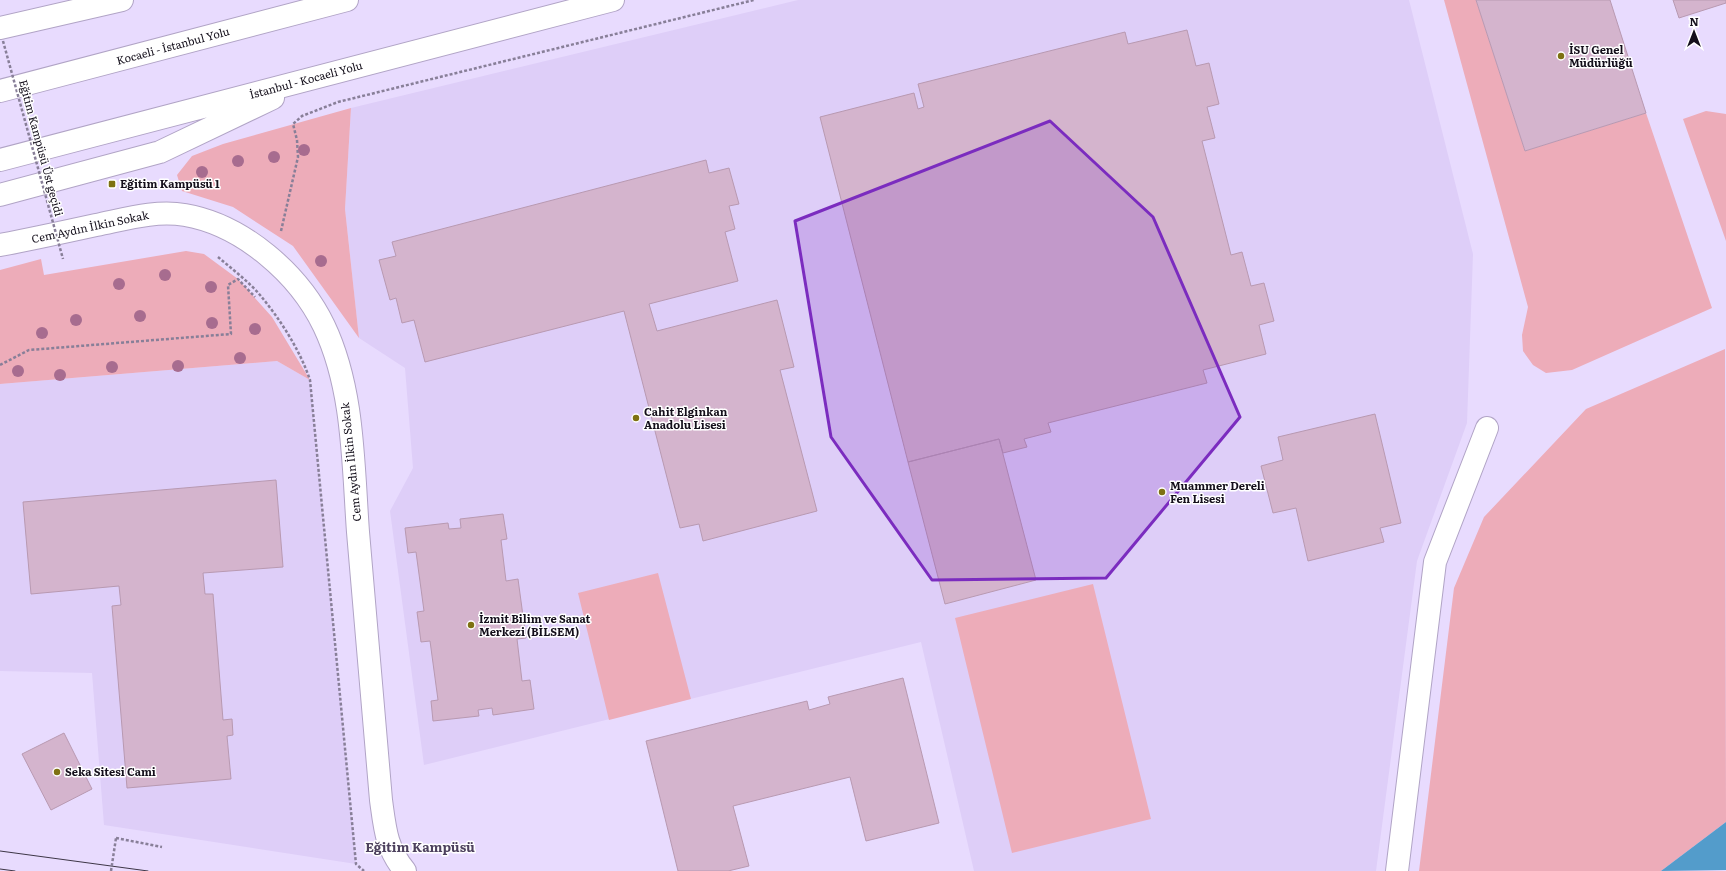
<svg xmlns="http://www.w3.org/2000/svg" width="1726" height="871" font-family="Literata,serif">
<rect width="100%" height="100%" fill="#e8dbfe"/>
<!-- built -->
<path fill="#decef8" d="M798,0H1409L1473,254L1467,423L1417,561L1376,871H974L921,642L424,765L390,511L413,468L405,368L359,338L345,209L351,108Z
M277,361L310,380L356,864L104,825L92,673L0,671V384Z"/>
<!-- green -->
<path fill="#edacb9" d="M1444,0H1476L1525,151L1646,113L1712,308L1572,370L1546,373L1533,365L1523,351L1522,335L1528,307Z
M351,108L345,209L359,338L293,246L233,207L182,191L177,175L192,156L223,144Z
M1706,111L1726,114V241L1683,119Z
M186,251L204,254L238,279L272,317L310,380L277,361L0,384V270L41,259L44,275Z
M1725,349L1726,822L1661,871H1419L1454,588L1484,517L1586,409Z
M658,573L691,699L609,720L578,593Z
M1093,584L1151,819L1012,853L955,618Z"/>
<!-- water -->
<path fill="#539ccb" d="M1726,822V870L1661,871Z"/>
<!-- building -->
<path fill="#d4b4cd" stroke="#b899b1" d="M1476,0H1610L1646,113L1525,151Z
M1673,0H1726V3L1679,18Z
M1187,30L1196,66L1209,63L1219,104L1207,107L1215,138L1202,141L1231,255L1242,252L1251,286L1264,283L1274,321L1259,325L1266,354L1203,370L1207,383L1048,423L1051,432L1024,439L1027,447L1003,453L999,439L908,462L820,117L914,93L918,109L924,107L918,84L1125,32L1128,44Z
M706,160L709,173L729,168L739,204L729,206L735,229L725,232L738,281L649,304L657,331L777,300L794,367L780,370L817,511L703,541L699,524L680,528L624,311L425,362L414,320L402,323L396,298L390,300L379,260L396,256L392,242Z
M1375,414L1401,523L1380,528L1384,542L1308,561L1296,508L1273,513L1261,466L1283,460L1278,437Z
M999,439L1036,580L945,604L908,462Z
M276,480L283,567L203,573L205,594H213L223,720L232,719L233,735L227,736L231,779L127,788L112,606L121,605L119,586L31,594L23,502Z
M503,514L507,539L501,540L506,581L518,579L526,638L517,639L522,681L530,680L534,709L493,715L492,708L478,710L479,716L433,721L431,701L438,700L430,641L421,642L417,612L424,611L416,552L408,553L405,528L448,523L449,529L461,528L460,519Z
M903,678L939,823L866,841L850,777L733,806L749,866L728,871H678L646,741L807,701L809,710L830,704L828,697Z
M64,733L92,789L51,810L22,754Z"/>
<g fill="none" stroke-linecap="round" stroke-linejoin="round">
<defs>
<path id="minor" d="M0,245C32,239 64,232 96,225C126,219 155,210 185,215C243,225 299,274 324,326C354,389 353,464 358,532C366,621 373,711 381,800C385,829 386,848 405,871
M1397,871L1435,562L1487,428"/>
<path id="secondary" d="M0,28L122,0"/>
<path id="trunk" d="M0,91L347,0
M0,160L613,0
M0,195L160,152L273,98"/>
</defs>
<!-- minor casing -->
<use href="#minor" stroke="#b1a4c6" stroke-width="24"/>
<!-- secondary casing -->
<use href="#secondary" stroke="#b1a4c6" stroke-width="24"/>
<!-- trunk casing -->
<use href="#trunk" stroke="#b1a4c6" stroke-width="24"/>
<!-- path -->
<path stroke="#887f98" stroke-width="2.5" stroke-dasharray="3 2" stroke-linecap="butt" d="M281,231L298,157L297,140L293,124L302,116L338,102L754,0
M218,257C232,269 248,281 260,295C280,319 300,350 310,380L356,864L364,871
M0,365L29,350L231,334L228,285L238,279L255,297
M116,838L162,847"/>
<!-- minor -->
<use href="#minor" stroke="#fff" stroke-width="22"/>
<!-- secondary -->
<use href="#secondary" stroke="#fff" stroke-width="22"/>
<!-- trunk -->
<use href="#trunk" stroke="#fff" stroke-width="22"/>
<!-- tram -->
<path stroke="#3d3646" stroke-width="1" d="M0,851L148,871
M0,869L15,871"/>
<!-- path-bridge -->
<path stroke="#887f98" stroke-width="2.5" stroke-dasharray="3 2" stroke-linecap="butt" d="M3,41L63,259
M111,871L116,838"/>
</g>
<!-- trees -->
<g fill="#a76c8f">
<circle cx="304" cy="150" r="6"/>
<circle cx="274" cy="157" r="6"/>
<circle cx="238" cy="161" r="6"/>
<circle cx="202" cy="172" r="6"/>
<circle cx="321" cy="261" r="6"/>
<circle cx="165" cy="275" r="6"/>
<circle cx="119" cy="284" r="6"/>
<circle cx="211" cy="287" r="6"/>
<circle cx="140" cy="316" r="6"/>
<circle cx="76" cy="320" r="6"/>
<circle cx="212" cy="323" r="6"/>
<circle cx="255" cy="329" r="6"/>
<circle cx="42" cy="333" r="6"/>
<circle cx="240" cy="358" r="6"/>
<circle cx="178" cy="366" r="6"/>
<circle cx="112" cy="367" r="6"/>
<circle cx="18" cy="371" r="6"/>
<circle cx="60" cy="375" r="6"/>
</g>
<!-- marked area -->
<path fill="#7b2cbf" fill-opacity="0.2" stroke="#7b2cbf" stroke-width="3" stroke-linejoin="round" d="M1050,121L1153,217L1240,417L1106,578L932,580L831,437L795,221Z"/>
<!-- markers -->
<g fill="#7e7112" stroke="#fff" stroke-width="1.5">
<circle cx="1561" cy="56" r="4"/>
<rect x="108" y="180" width="8" height="8" rx="2"/>
<circle cx="636" cy="418" r="4"/>
<circle cx="1162" cy="492" r="4"/>
<circle cx="471" cy="625" r="4"/>
<circle cx="57" cy="772" r="4"/>
</g>
<g text-anchor="middle" stroke-width="3" stroke-linejoin="round" paint-order="stroke">
<!-- street labels -->
<g font-size="11" fill="#140f1b" stroke="#fff">
<text transform="translate(173 46) rotate(-15)" y="4">Kocaeli - İstanbul Yolu</text>
<text transform="translate(306 80) rotate(-15)" y="4">İstanbul - Kocaeli Yolu</text>
<text transform="translate(41 148) rotate(75)" y="4">Eğitim Kampüsü Üst geçidi</text>
<text transform="translate(90 227) rotate(-12)" y="4">Cem Aydın İlkin Sokak</text>
<text transform="translate(351 462) rotate(-96)" y="4">Cem Aydın İlkin Sokak</text>
</g>
<!-- poi labels -->
<g font-size="11" font-weight="bold" fill="#140f1b" stroke="#fff" text-anchor="start">
<text x="1569" y="54">İSU Genel<tspan x="1569" dy="13">Müdürlüğü</tspan></text>
<text x="120" y="188">Eğitim Kampüsü 1</text>
<text x="644" y="416">Cahit Elginkan<tspan x="644" dy="13">Anadolu Lisesi</tspan></text>
<text x="1170" y="490">Muammer Dereli<tspan x="1170" dy="13">Fen Lisesi</tspan></text>
<text x="479" y="623">İzmit Bilim ve Sanat<tspan x="479" dy="13">Merkezi (BİLSEM)</tspan></text>
<text x="65" y="776">Seka Sitesi Cami</text>
</g>
<!-- quarter labels -->
<g font-size="13" font-weight="bold" fill="#4d415e" stroke="#fff">
<text x="420" y="852">Eğitim Kampüsü</text>
</g>
</g>
<!-- north arrow -->
<g transform="translate(1694 32)" stroke="#ffffff" stroke-width="3" paint-order="stroke">
<path d="M0-3L7 15L0 10L-7 15Z" fill="#140f1b"/>
<text y="-6" font-size="11" font-weight="bold" text-anchor="middle" fill="#140f1b">N</text>
</g>
</svg>
